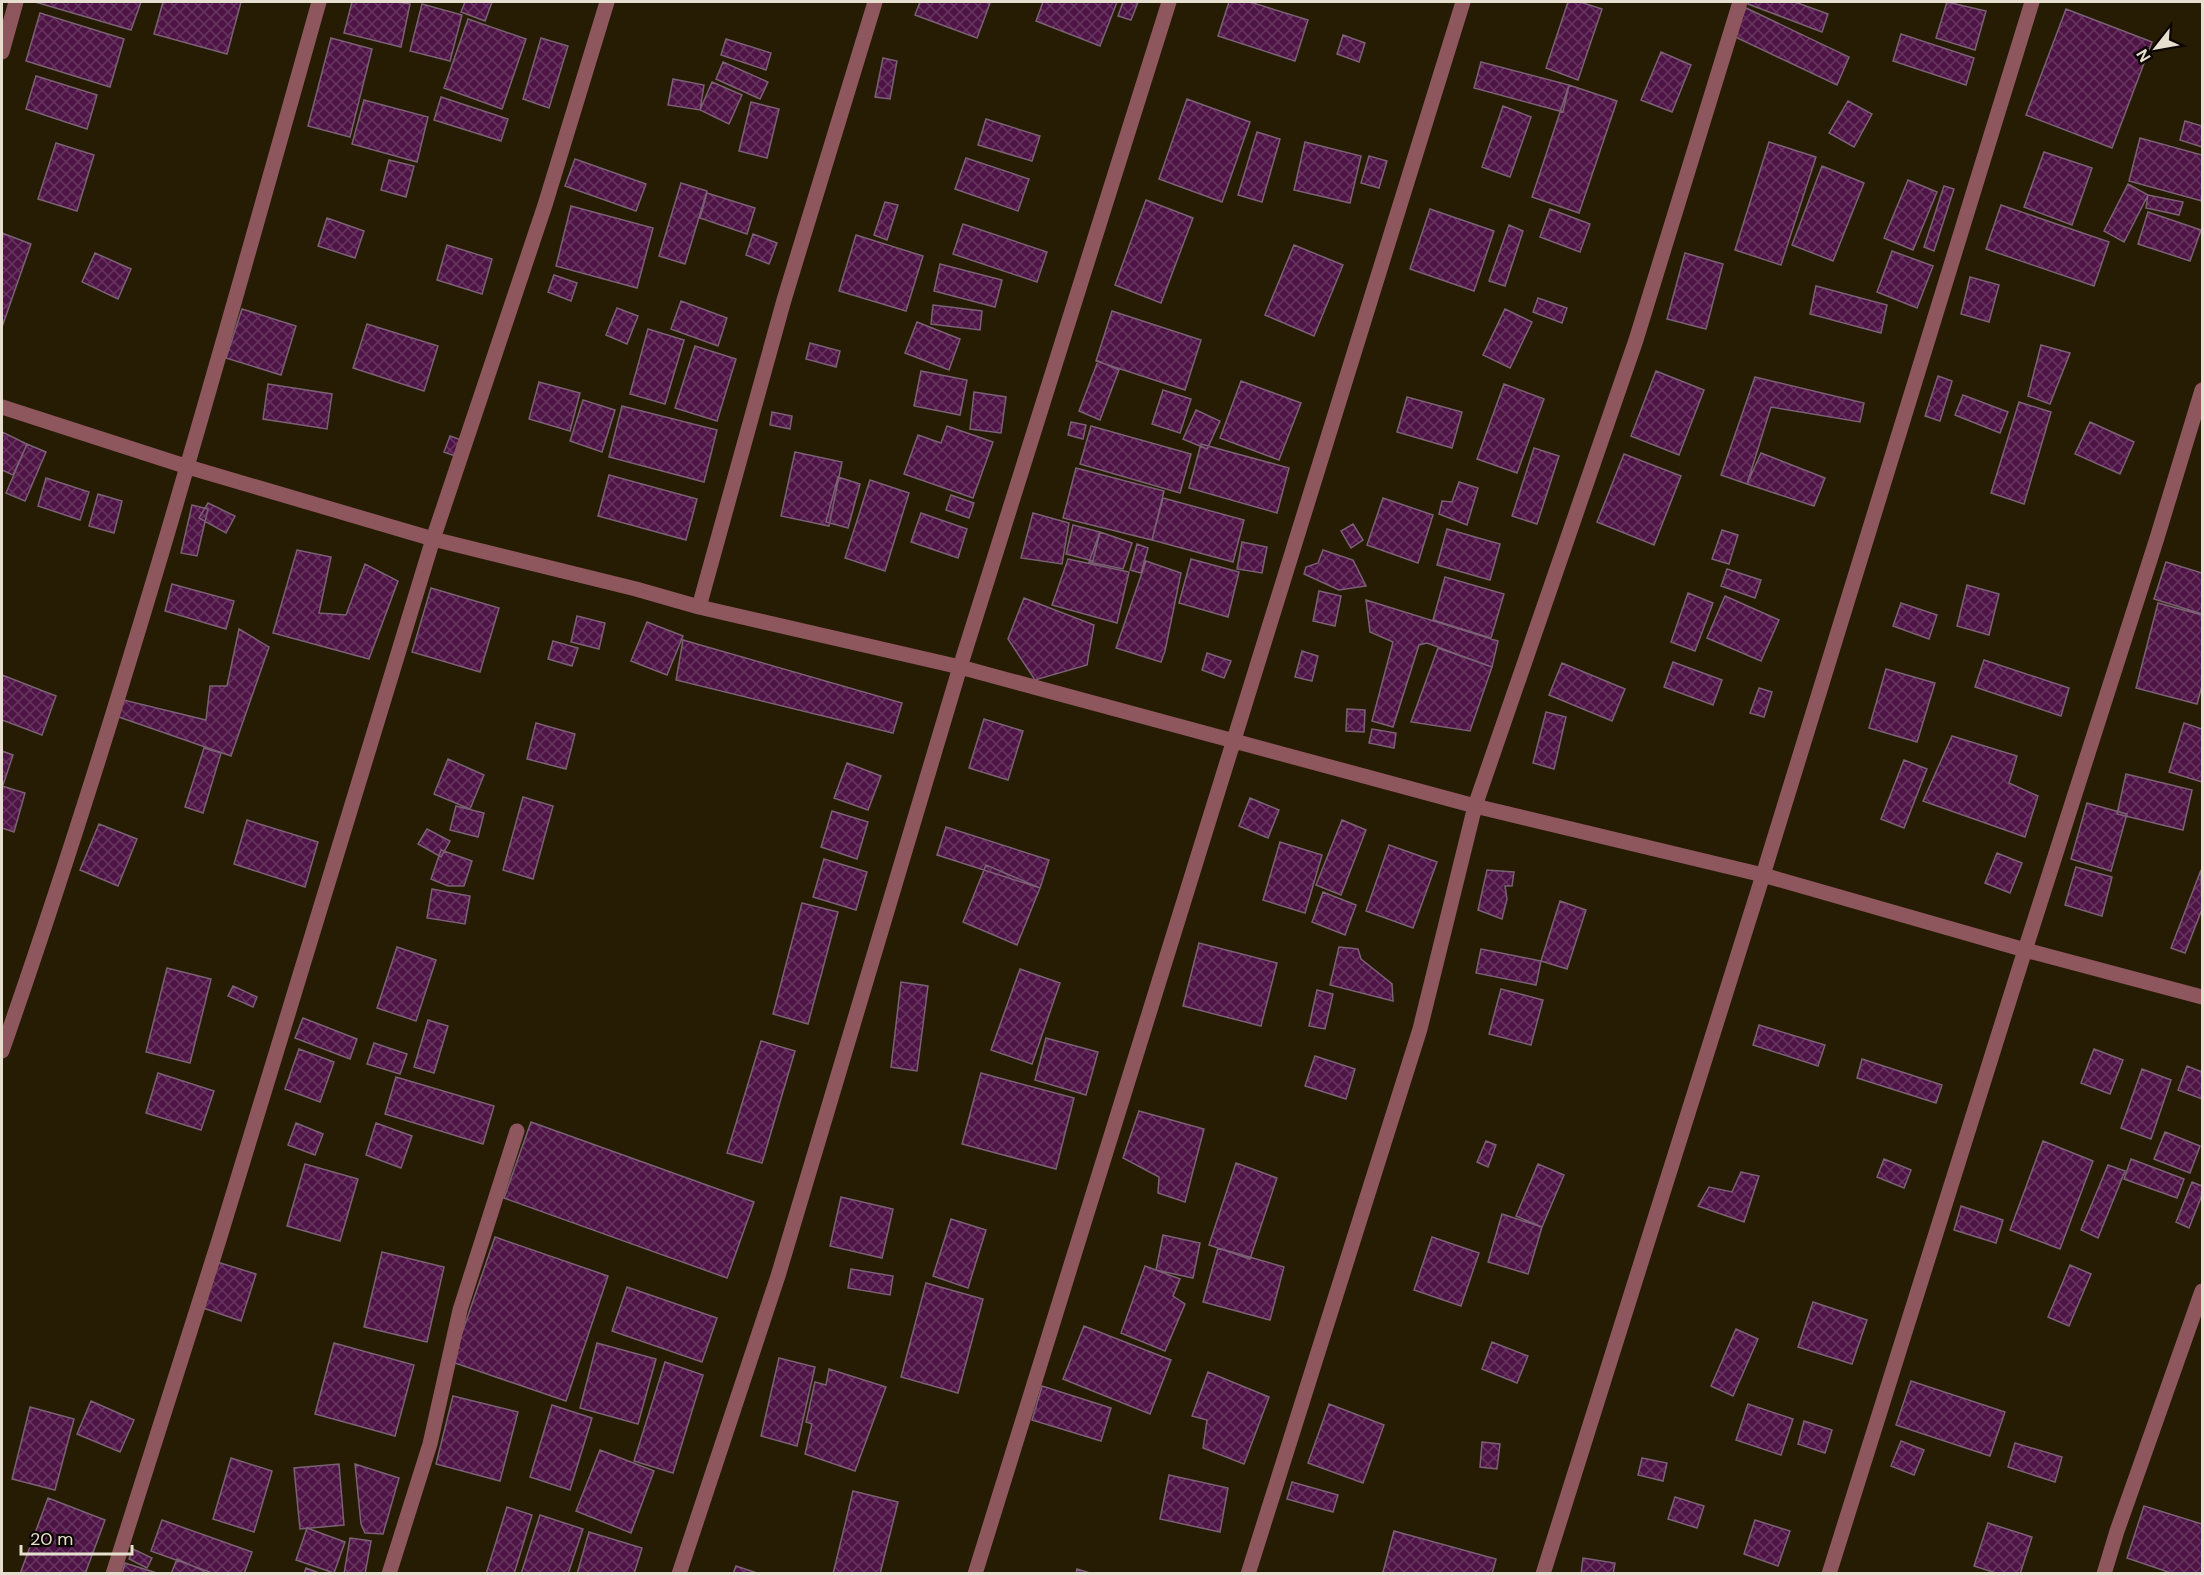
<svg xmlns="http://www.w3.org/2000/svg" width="2204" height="1575" font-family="'DM Sans',sans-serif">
<defs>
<pattern id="building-cross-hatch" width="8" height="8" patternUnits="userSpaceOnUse" patternTransform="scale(1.5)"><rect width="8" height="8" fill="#4f1446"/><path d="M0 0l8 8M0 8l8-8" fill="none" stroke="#683660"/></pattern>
</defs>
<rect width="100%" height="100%" fill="#261b03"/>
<!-- building -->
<path fill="url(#building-cross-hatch)" stroke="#7a6174" stroke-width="1.5" d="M35,2H141L131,30Z
M163,2H241L227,54L154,34Z
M352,2H398L410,4L401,47L344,33Z
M465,2H492L485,21L461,12Z
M920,2H987L990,3L977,38L915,15Z
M1043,2H1117L1100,46L1036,21Z
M1123,2H1138L1131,20L1118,16Z
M1229,2H1250L1308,20L1295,61L1218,36Z
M1568,2H1580L1602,9L1578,80L1546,68Z
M1749,2H1795L1828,14L1822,32L1748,4Z
M1947,2L1986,11L1975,50L1936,38Z
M422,4L462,15L450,61L410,51Z
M1746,8L1849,57L1837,85L1733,36Z
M2066,9L2152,42L2112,148L2026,115Z
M40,13L124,39L110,87L26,61Z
M468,19L526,39L502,109L444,88Z
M1901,34L1974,58L1966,85L1893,61Z
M1343,35L1365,43L1359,62L1337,54Z
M331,38L372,49L350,137L308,126Z
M541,38L568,46L549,108L523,99Z
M726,39L771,53L766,70L721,55Z
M1661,52L1691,65L1672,112L1641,100Z
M883,58L897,61L890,99L875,97Z
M723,62L768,82L760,99L716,79Z
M1481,62L1569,85L1563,112L1474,88Z
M36,76L97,95L87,129L26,109Z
M673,79L704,85L700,110L668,105Z
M712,82L742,95L729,124L700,110Z
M1569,85L1617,101L1579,213L1532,197Z
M441,97L508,119L501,141L434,120Z
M1187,99L1250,122L1222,202L1159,179Z
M364,100L428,117L417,162L352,144Z
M1848,101L1872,114L1854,147L1829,133Z
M751,102L779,109L767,158L739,151Z
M1503,106L1531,117L1510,177L1482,167Z
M986,119L1040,136L1032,161L978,145Z
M2185,121L2202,126V147L2180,140Z
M1257,132L1280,139L1262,202L1238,195Z
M2140,138L2202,155V201L2129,181Z
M1305,142L1361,156L1350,203L1294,190Z
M1769,142L1816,157L1781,265L1735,250Z
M56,143L94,155L77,211L38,199Z
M2044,152L2092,168L2072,225L2024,207Z
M1369,156L1387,161L1379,188L1361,183Z
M966,158L1029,179L1018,211L955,189Z
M575,159L646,184L636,211L565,186Z
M389,160L414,166L406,197L381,190Z
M1822,166L1864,183L1833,261L1792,245Z
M1908,180L1937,192L1913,250L1884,238Z
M681,183L707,191L685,264L659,256Z
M2128,184L2148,195L2124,242L2104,231Z
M1944,186L1954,189L1934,251L1924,247Z
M707,193L755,208L747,234L700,218Z
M2148,195L2183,202L2179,215L2146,208Z
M1146,200L1193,218L1161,303L1115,285Z
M885,202L898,205L887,240L874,235Z
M2001,205L2109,242L2094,286L1986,249Z
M571,206L653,228L637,288L556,266Z
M1430,209L1494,231L1474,291L1410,269Z
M1550,209L1590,224L1580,252L1540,237Z
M2148,212L2201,230L2190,261L2138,244Z
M327,218L364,231L355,258L318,246Z
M963,224L1047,252L1037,282L953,254Z
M1509,225L1523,231L1505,286L1489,281Z
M2,233L31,244L2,327Z
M753,234L777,243L769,264L746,255Z
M856,235L923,256L906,311L839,291Z
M447,245L492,259L482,294L437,280Z
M1294,245L1343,265L1314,336L1265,315Z
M1892,251L1933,266L1917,308L1877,292Z
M95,253L131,269L118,299L82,282Z
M1685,253L1723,264L1706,329L1667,319Z
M940,264L1002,280L995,307L934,291Z
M554,275L577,283L571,301L548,292Z
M1970,277L1999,285L1989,322L1961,314Z
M1816,286L1887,305L1881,333L1810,314Z
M1538,298L1567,308L1562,323L1533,312Z
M681,301L727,318L718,346L671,329Z
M933,305L982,311L980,330L931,324Z
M617,308L638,316L627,344L606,335Z
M242,309L296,326L281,375L226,358Z
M1505,309L1532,322L1510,368L1483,355Z
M1112,311L1201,340L1185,390L1096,361Z
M917,322L960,339L949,370L905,353Z
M367,324L438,346L424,391L353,368Z
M648,329L684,340L665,404L630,394Z
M810,343L840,351L836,367L806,359Z
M2041,345L2070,353L2050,404L2028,396Z
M695,346L736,359L717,421L675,408Z
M1098,361L1119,370L1100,420L1079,411Z
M921,371L967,380L960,415L914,406Z
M1656,371L1704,390L1679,455L1631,436Z
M1938,376L1952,381L1940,421L1925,416Z
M1755,377L1864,403L1860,422L1771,407L1747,484L1721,475Z
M1241,381L1301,403L1279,460L1220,438Z
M539,382L580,393L570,431L529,419Z
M268,384L332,394L327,429L263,419Z
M1504,384L1544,399L1517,473L1477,459Z
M1163,390L1191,399L1180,433L1152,424Z
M974,392L1006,397L1001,433L970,429Z
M1963,395L2008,412L2000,433L1955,415Z
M1407,397L1462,412L1452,448L1397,432Z
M583,400L615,410L602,452L570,441Z
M2019,402L2051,412L2024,504L1991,493Z
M622,406L717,430L704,482L609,457Z
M1196,410L1220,421L1207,449L1183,439Z
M772,412L792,416L790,429L770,425Z
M1071,422L1086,425L1083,439L1068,435Z
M2090,422L2134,442L2120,474L2075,454Z
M947,426L993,442L973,498L904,474L918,435L941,443Z
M1091,426L1191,454L1180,493L1080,464Z
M2,432L27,444L13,475L2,470Z
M450,436L464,441L458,457L444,452Z
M27,444L46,452L25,501L6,493Z
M1201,444L1289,468L1277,513L1189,488Z
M1534,448L1559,456L1537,524L1512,516Z
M795,452L842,462L829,526L781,516Z
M1761,453L1825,478L1814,506L1747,484Z
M1624,454L1681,476L1654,545L1597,522Z
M1076,468L1164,491L1152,540L1063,518Z
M609,475L697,499L686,540L598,516Z
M838,477L860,484L848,528L826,522Z
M46,478L89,492L80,520L38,506Z
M870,480L909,493L885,571L845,558Z
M1459,482L1478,488L1467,525L1439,514L1442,501L1452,502Z
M98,494L122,501L114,533L89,526Z
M951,495L974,503L969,518L946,510Z
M1163,498L1244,520L1233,562L1152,540Z
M1383,498L1433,515L1418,563L1367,545Z
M208,503L235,516L226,533L199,518Z
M192,505L208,509L197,556L181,553Z
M921,513L967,529L958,558L911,542Z
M1033,513L1069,523L1062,564L1021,558Z
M1353,524L1363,540L1351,548L1341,531Z
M1073,525L1100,532L1093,561L1066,554Z
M1447,529L1500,544L1490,580L1437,565Z
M1722,530L1738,535L1729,564L1712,559Z
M1100,532L1132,543L1123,569L1089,562Z
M1242,542L1267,547L1262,573L1237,569Z
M1137,544L1148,548L1141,573L1130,570Z
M297,550L331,557L319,613L346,615L365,564L398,581L369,659L273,633Z
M1323,550L1353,560L1366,586L1339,590L1304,574L1306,567L1318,563Z
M1068,559L1129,572L1117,623L1052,605Z
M1191,559L1239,572L1228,617L1179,603Z
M1146,561L1181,573L1165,651L1161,662L1116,648Z
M2166,562L2202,573V614L2154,599Z
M1727,569L1761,580L1755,598L1721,586Z
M1445,577L1504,594L1491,638L1433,620Z
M172,584L234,601L226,629L165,611Z
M1967,585L1999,594L1989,635L1957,626Z
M431,588L499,608L480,672L412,652Z
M1319,591L1341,596L1335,626L1313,621Z
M1688,593L1713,603L1695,651L1671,642Z
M1725,596L1779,620L1761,661L1707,638Z
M1024,598L1094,625L1087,665L1035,680L1008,639Z
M1366,600L1498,641L1492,667L1427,643L1419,645L1393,727L1372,721L1393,642L1370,632Z
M1901,603L1937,615L1929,639L1893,626Z
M2158,603L2202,615V686L2197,704L2136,688Z
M577,616L605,623L599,649L571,642Z
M647,622L683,636L667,675L631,661Z
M239,629L269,647L231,756L116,716L124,700L206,720L210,686H227Z
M683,640L902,703L893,733L676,680Z
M553,641L578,648L572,666L548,659Z
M1438,648L1492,667L1470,731L1411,722Z
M1302,651L1318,656L1312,681L1295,677Z
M1207,653L1231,661L1224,678L1202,670Z
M1984,660L2069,688L2061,716L1975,687Z
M1673,662L1722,680L1713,705L1664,687Z
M1562,663L1625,689L1612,721L1549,695Z
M1886,669L1935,683L1917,742L1869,728Z
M2,675L56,696L42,735L2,720Z
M1759,688L1772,692L1764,717L1750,713Z
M1347,709L1365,710L1364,732L1346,731Z
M1546,712L1566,717L1554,769L1533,763Z
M984,719L1023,731L1008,780L969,768Z
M536,723L575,734L566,769L527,759Z
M2184,723L2202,729V782L2169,772Z
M1372,729L1396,733L1394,748L1369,743Z
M1952,736L2017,756L2009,783L2038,796L2025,837L1923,801Z
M204,748L221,753L203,813L185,807Z
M2,751L13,755L2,788Z
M448,759L484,775L470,809L434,794Z
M1904,760L1927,769L1904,828L1881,819Z
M847,763L881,776L868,810L834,798Z
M2126,774L2192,790L2183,830L2117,814Z
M2,786L25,793L14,832L2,828Z
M523,797L553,806L533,879L503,870Z
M1250,798L1279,810L1268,838L1239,826Z
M2087,803L2127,814L2111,871L2071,859Z
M456,806L484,813L478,837L450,830Z
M832,811L868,822L857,859L821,847Z
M247,820L318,842L305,887L234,864Z
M1342,820L1366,830L1341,895L1316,885Z
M99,824L137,839L118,886L80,870Z
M946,827L1049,860L1040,888L937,855Z
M427,829L450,841L441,857L418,844Z
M1280,842L1322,855L1305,913L1263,900Z
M1389,845L1437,862L1413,928L1366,911Z
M441,850L472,861L464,886H448L431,879Z
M1997,853L2022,863L2010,893L1985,883Z
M824,859L867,872L856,910L813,897Z
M986,865L1040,888L1017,945L963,922Z
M2076,867L2112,877L2102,916L2065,905Z
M1487,870L1514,872L1512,886H1505L1507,899L1502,919L1478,910Z
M2201,870L2202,909L2185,953L2171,948Z
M432,889L470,896L465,924L427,918Z
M1323,892L1356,905L1345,935L1312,922Z
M1560,901L1586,910L1567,969L1541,961Z
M802,903L838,912L808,1024L773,1014Z
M1199,943L1277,963L1261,1026L1183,1006Z
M397,947L436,960L416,1021L377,1008Z
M1339,947L1358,949L1361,959L1392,984L1393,1001L1330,985Z
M1481,949L1541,961L1536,985L1476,973Z
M167,968L211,979L190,1063L146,1052Z
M1020,969L1060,983L1032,1064L991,1050Z
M901,982L928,986L917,1071L891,1067Z
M233,986L257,997L253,1007L228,996Z
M1501,989L1543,1000L1531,1045L1489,1034Z
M1317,990L1333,994L1325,1029L1309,1026Z
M303,1018L357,1039L350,1059L295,1038Z
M428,1020L448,1026L434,1073L414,1067Z
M1759,1025L1825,1045L1818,1066L1753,1045Z
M1046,1038L1098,1052L1086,1095L1035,1080Z
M761,1041L795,1051L762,1163L727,1153Z
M374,1043L407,1054L400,1074L367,1064Z
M299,1049L334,1062L320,1102L285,1089Z
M2094,1049L2123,1060L2110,1094L2081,1083Z
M1315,1056L1355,1069L1346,1099L1305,1086Z
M1862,1059L1942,1085L1936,1103L1857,1078Z
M2187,1066L2202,1072V1099L2178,1090Z
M2142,1069L2171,1080L2151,1139L2121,1128Z
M158,1073L214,1091L201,1130L146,1113Z
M981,1073L1074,1098L1056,1169L962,1144Z
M396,1077L494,1106L483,1144L385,1114Z
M1139,1111L1204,1129L1185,1202L1158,1193L1159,1177L1123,1158Z
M531,1122L754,1202L727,1278L504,1198Z
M296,1123L323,1134L315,1155L288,1145Z
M376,1123L412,1136L401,1168L366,1155Z
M2165,1132L2200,1146L2190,1173L2154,1159Z
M1486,1141L1496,1145L1488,1167L1477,1162Z
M2043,1141L2093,1161L2060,1249L2010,1230Z
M1884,1159L1911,1170L1904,1188L1877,1177Z
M2131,1159L2184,1179L2177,1198L2124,1179Z
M1236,1163L1277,1178L1250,1259L1209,1245Z
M305,1164L358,1179L340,1241L287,1226Z
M1538,1164L1564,1175L1542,1227L1516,1216Z
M2108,1165L2125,1171L2098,1238L2081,1230Z
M1741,1172L1759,1176L1744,1222L1698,1206L1709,1187L1732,1192Z
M2192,1182L2202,1186V1195L2189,1228L2176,1222Z
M841,1197L893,1209L882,1258L830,1246Z
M1961,1206L2003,1220L1996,1243L1954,1230Z
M1502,1214L1542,1227L1528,1274L1488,1262Z
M951,1219L986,1230L968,1288L933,1276Z
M1163,1235L1200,1243L1193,1278L1156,1270Z
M495,1237L608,1276L566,1401L452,1362Z
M1432,1237L1479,1253L1461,1306L1414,1290Z
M1218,1248L1284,1267L1270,1320L1203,1302Z
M382,1252L444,1267L427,1342L364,1327Z
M217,1262L256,1274L241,1321L203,1308Z
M2070,1265L2091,1274L2069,1326L2048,1317Z
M1145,1266L1180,1279L1173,1296L1185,1304L1165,1351L1121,1333Z
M851,1269L893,1276L890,1295L848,1288Z
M926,1283L983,1299L958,1393L901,1377Z
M627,1287L717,1318L702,1362L612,1331Z
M1813,1302L1867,1320L1852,1364L1798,1347Z
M1084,1326L1171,1360L1150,1414L1063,1379Z
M1736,1329L1758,1339L1733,1396L1711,1386Z
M1492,1342L1528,1356L1517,1383L1482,1369Z
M334,1343L414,1365L395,1436L315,1414Z
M597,1343L656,1359L638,1424L580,1408Z
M779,1358L815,1367L797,1446L761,1436Z
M665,1362L703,1375L673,1473L634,1461Z
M829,1369L886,1387L855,1471L805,1454L812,1424L806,1422L815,1382L826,1385Z
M1208,1372L1269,1397L1244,1464L1203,1448L1207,1420L1192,1416Z
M1911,1381L2005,1412L1990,1456L1896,1425Z
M1042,1386L1111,1408L1101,1441L1032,1420Z
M453,1396L518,1412L500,1481L436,1464Z
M91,1401L134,1420L120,1452L77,1434Z
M1329,1404L1384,1425L1363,1483L1308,1463Z
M1748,1404L1793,1419L1781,1455L1736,1440Z
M552,1405L592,1418L570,1490L530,1477Z
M30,1407L74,1419L55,1490L12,1479Z
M1804,1421L1832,1430L1825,1453L1798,1444Z
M1901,1441L1924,1450L1914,1475L1891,1466Z
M1482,1442L1500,1444L1497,1469L1480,1467Z
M2015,1443L2062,1457L2055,1482L2008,1467Z
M600,1450L654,1471L631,1533L576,1511Z
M231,1458L272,1471L254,1532L213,1519Z
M1642,1458L1667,1463L1663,1481L1638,1475Z
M339,1464L344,1525L300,1529L294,1468Z
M355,1464L399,1478L383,1534L365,1533L361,1524Z
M1169,1475L1228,1488L1220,1532L1160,1519Z
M1292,1482L1338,1495L1333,1512L1287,1499Z
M853,1491L898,1502L880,1574H833Z
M1675,1497L1704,1506L1697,1528L1668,1519Z
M48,1498L105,1520L85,1574H20Z
M2144,1506L2202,1524V1574H2174L2127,1558Z
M507,1507L532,1515L514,1574H486Z
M540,1515L583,1529L568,1574H521Z
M162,1520L252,1552L244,1574H215L151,1551Z
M1755,1520L1790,1531L1778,1566L1744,1554Z
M1988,1523L2032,1537L2020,1574H1999L1974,1566Z
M307,1528L345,1542L334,1573L296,1560Z
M1394,1531L1496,1559L1492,1574H1390L1383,1572Z
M589,1532L642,1548L634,1574H577Z
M350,1538L371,1541L365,1574H344Z
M133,1549L152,1558L147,1568L129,1559Z
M1583,1558L1615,1563L1613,1574H1581Z
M177,1559L204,1571L203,1574H171Z
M125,1563L160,1574H122Z
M736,1566L760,1574H733Z
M306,1568L322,1574H304Z
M1077,1569L1093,1574H1076Z"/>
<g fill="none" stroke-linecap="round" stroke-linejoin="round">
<!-- minor -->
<path stroke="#8e565d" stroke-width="15" d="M2,52L16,2
M2,407L188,467L433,539L636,589L699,607L960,667L1475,806L1763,875L2025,950L2202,997
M699,607L784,300L875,2
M2,1051C123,706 220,354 319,2
M113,1574L219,1240L433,539L545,205L607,2
M389,1574L430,1444L460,1310L517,1131
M679,1574L778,1276L960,667L1169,2
M975,1574L1463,2
M1248,1574L1420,1029L1475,806L1636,340L1740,2
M1543,1574L1763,875L2032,2
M1829,1574L2025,950L2157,538L2202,390
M2104,1574L2117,1531L2202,1291"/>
</g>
<!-- border -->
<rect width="2204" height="1575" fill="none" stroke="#e6dfd0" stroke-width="6"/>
<!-- north arrow -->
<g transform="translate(2156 48) rotate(239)" stroke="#0b0601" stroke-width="4.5" paint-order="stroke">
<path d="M0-4.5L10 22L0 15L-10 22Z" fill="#e6dfd0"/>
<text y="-9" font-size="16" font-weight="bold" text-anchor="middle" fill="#e6dfd0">N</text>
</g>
<!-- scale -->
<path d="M21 1545v9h111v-9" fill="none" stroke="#e6dfd0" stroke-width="3"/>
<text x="30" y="1545" font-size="18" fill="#e6dfd0" stroke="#0b0601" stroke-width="4.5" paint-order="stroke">20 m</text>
</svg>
